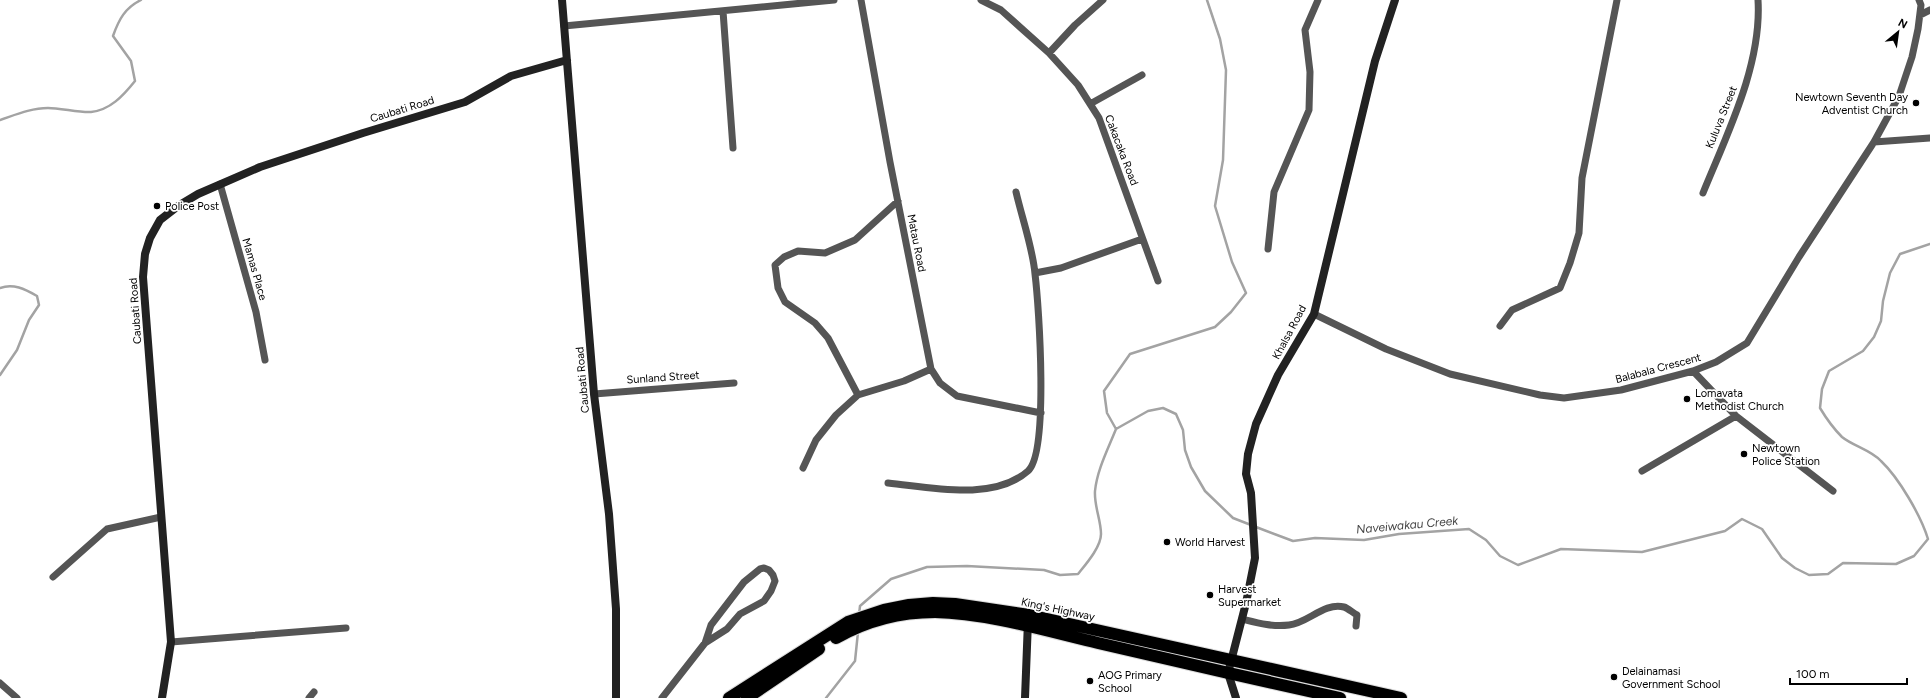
<svg xmlns="http://www.w3.org/2000/svg" width="1930" height="698" font-family="Figtree,sans-serif">
<rect width="100%" height="100%" fill="#fff"/>
<g fill="none" stroke-linecap="round" stroke-linejoin="round">
<!-- stream -->
<path stroke="#a3a3a3" stroke-width="2.5" d="M0,120C15,115 31,108 48,108C60,108 81,113 91,112C110,110 123,96 135,81L131,61L113,36C119,19 125,8 141,0
M0,288C13,283 25,289 37,296L39,305L29,320L17,350L0,375
M1116,429L1148,411L1163,408L1176,414L1183,430L1185,450L1191,467L1205,491L1233,518L1251,525
M1256,527L1293,541L1315,538L1364,540L1399,534L1469,529L1486,540L1500,556L1518,565L1561,549L1642,552L1725,531L1742,519L1762,529L1782,558L1795,568L1809,575L1828,574L1843,563L1896,564L1914,556L1928,539C1921,516 1899,478 1881,461C1871,450 1853,446 1842,437C1833,428 1826,418 1820,408L1822,389L1829,371L1863,351L1874,337L1881,321L1883,301L1890,273L1900,254L1930,244
M859,615L860,606L891,579L927,567L967,566L1044,570L1060,575L1078,574C1086,564 1101,547 1101,534C1101,520 1094,506 1095,491C1097,470 1108,449 1116,429L1107,413L1104,391L1130,354L1215,327L1231,312L1246,293L1232,262L1215,206L1223,160L1226,70L1220,39L1207,0
M826,698L855,661L858,632"/>
<defs>
<path id="highway" d="M836,638C866,621 901,612 935,612C987,613 1047,631 1098,643C1179,662 1259,680 1340,698
M729,698L848,622L884,610L909,605L933,603L955,604L1029,615L1401,698
M747,698L819,649"/>
</defs>
<!-- highway casing -->
<use href="#highway" stroke="#dbdbdb" stroke-width="14"/>
<!-- street -->
<path stroke="#555" stroke-width="7" d="M861,0L890,162L931,369L940,383L957,396L1041,413
M981,0L1001,10L1049,53L1078,85L1099,118L1158,281
M723,11L733,148
M1920,15L1930,10
M564,26L834,0
M1049,53L1075,25L1103,0
M1090,104L1142,75
M1874,142L1930,138
M220,184L256,312L265,360
M1703,193C1727,134 1762,65 1758,0
M1268,249L1274,192L1309,110L1310,72L1305,30L1318,0
M1035,273L1061,268L1142,239
M1314,314L1386,349L1450,374L1540,395L1564,398L1621,390L1693,371L1716,362L1747,343L1799,257L1874,142L1899,96L1912,57L1918,29L1921,5L1919,0
M1500,326L1512,310L1560,288L1570,263L1579,233L1582,178L1617,0
M1693,371L1736,416L1833,491
M594,394L734,383
M858,395L828,338L815,323L785,302L778,288L775,265L784,257L798,251L825,253L855,240L898,201
M803,468L816,440L836,415L858,395L904,381L931,369
M1642,471L1736,416
M888,483C929,487 993,502 1028,471C1049,453 1039,306 1035,274C1033,249 1022,218 1016,192
M53,577L107,529L161,517
M1242,619C1258,623 1272,627 1289,625C1308,623 1324,602 1344,607C1348,608 1353,613 1357,615L1356,626
M171,642L346,628
M0,683L17,698
M309,698L314,692
M662,698L705,643L727,629L740,614L764,601L771,591L775,581L773,575L769,570L764,568L760,569L744,582L711,625L705,643"/>
<!-- secondary -->
<path stroke="#222" stroke-width="8" d="M562,0L594,394L609,514L616,609V698
M162,698L171,642L143,277L145,254L150,238L160,220L178,206L198,194L260,167L363,133L465,102L511,76L567,60
M1025,698L1028,621
M1236,698L1228,673L1246,603L1255,558L1251,493L1246,474L1248,454L1256,424L1278,375L1314,314L1375,61L1395,0"/>
<!-- highway -->
<use href="#highway" stroke="#000" stroke-width="12"/>
</g>
<!-- markers -->
<g fill="#000" stroke="#fff" stroke-width="1.5">
<circle cx="1916" cy="103" r="4"/>
<circle cx="157" cy="206" r="4"/>
<circle cx="1687" cy="399" r="4"/>
<circle cx="1744" cy="454" r="4"/>
<circle cx="1167" cy="542" r="4"/>
<circle cx="1210" cy="595" r="4"/>
<circle cx="1614" cy="677" r="4"/>
<circle cx="1090" cy="681" r="4"/>
</g>
<g text-anchor="middle" stroke-width="3.5" stroke-linejoin="round" paint-order="stroke">
<!-- poi labels -->
<g font-size="11" fill="#000" stroke="#fff" text-anchor="start">
<text x="1908" y="101" text-anchor="end">Newtown Seventh Day<tspan x="1908" dy="13">Adventist Church</tspan></text>
<text x="165" y="210">Police Post</text>
<text x="1695" y="397">Lomavata<tspan x="1695" dy="13">Methodist Church</tspan></text>
<text x="1752" y="452">Newtown<tspan x="1752" dy="13">Police Station</tspan></text>
<text x="1175" y="546">World Harvest</text>
<text x="1218" y="593">Harvest<tspan x="1218" dy="13">Supermarket</tspan></text>
<text x="1622" y="675">Delainamasi<tspan x="1622" dy="13">Government School</tspan></text>
<text x="1098" y="679">AOG Primary<tspan x="1098" dy="13">School</tspan></text>
</g>
<!-- street labels -->
<g font-size="11" fill="#000" stroke="#fff">
<text transform="translate(402 109) rotate(-17)" y="4">Caubati Road</text>
<text transform="translate(1721 117) rotate(-68)" y="4">Kuluva Street</text>
<text transform="translate(1122 150) rotate(69)" y="4">Cakacaka Road</text>
<text transform="translate(917 243) rotate(79)" y="4">Matau Road</text>
<text transform="translate(255 269) rotate(74)" y="4">Mamas Place</text>
<text transform="translate(135 311) rotate(-94)" y="4">Caubati Road</text>
<text transform="translate(1289 332) rotate(-62)" y="4">Khalsa Road</text>
<text transform="translate(1658 368) rotate(-15)" y="4">Balabala Crescent</text>
<text transform="translate(663 377) rotate(-4)" y="4">Sunland Street</text>
<text transform="translate(582 380) rotate(-95)" y="4">Caubati Road</text>
<text transform="translate(1058 609) rotate(12)" y="4">King's Highway</text>
</g>
<!-- water labels -->
<g font-size="12" font-style="italic" fill="#444" stroke="#fff">
<text transform="translate(1407 525) rotate(-5)" y="4">Naveiwakau Creek</text>
</g>
</g>
<!-- north arrow -->
<g transform="translate(1898 32) rotate(29)" stroke="#ffffff" stroke-width="3" paint-order="stroke">
<path d="M0-3L7 15L0 10L-7 15Z" fill="#000000"/>
<text y="-6" font-size="11" font-weight="bold" text-anchor="middle" fill="#000000">N</text>
</g>
<!-- scale -->
<path d="M1790 678v6h117v-6" fill="none" stroke="#000000" stroke-width="2"/>
<text x="1796" y="678" font-size="12" fill="#000000" stroke="#ffffff" stroke-width="3" paint-order="stroke">100 m</text>
</svg>
